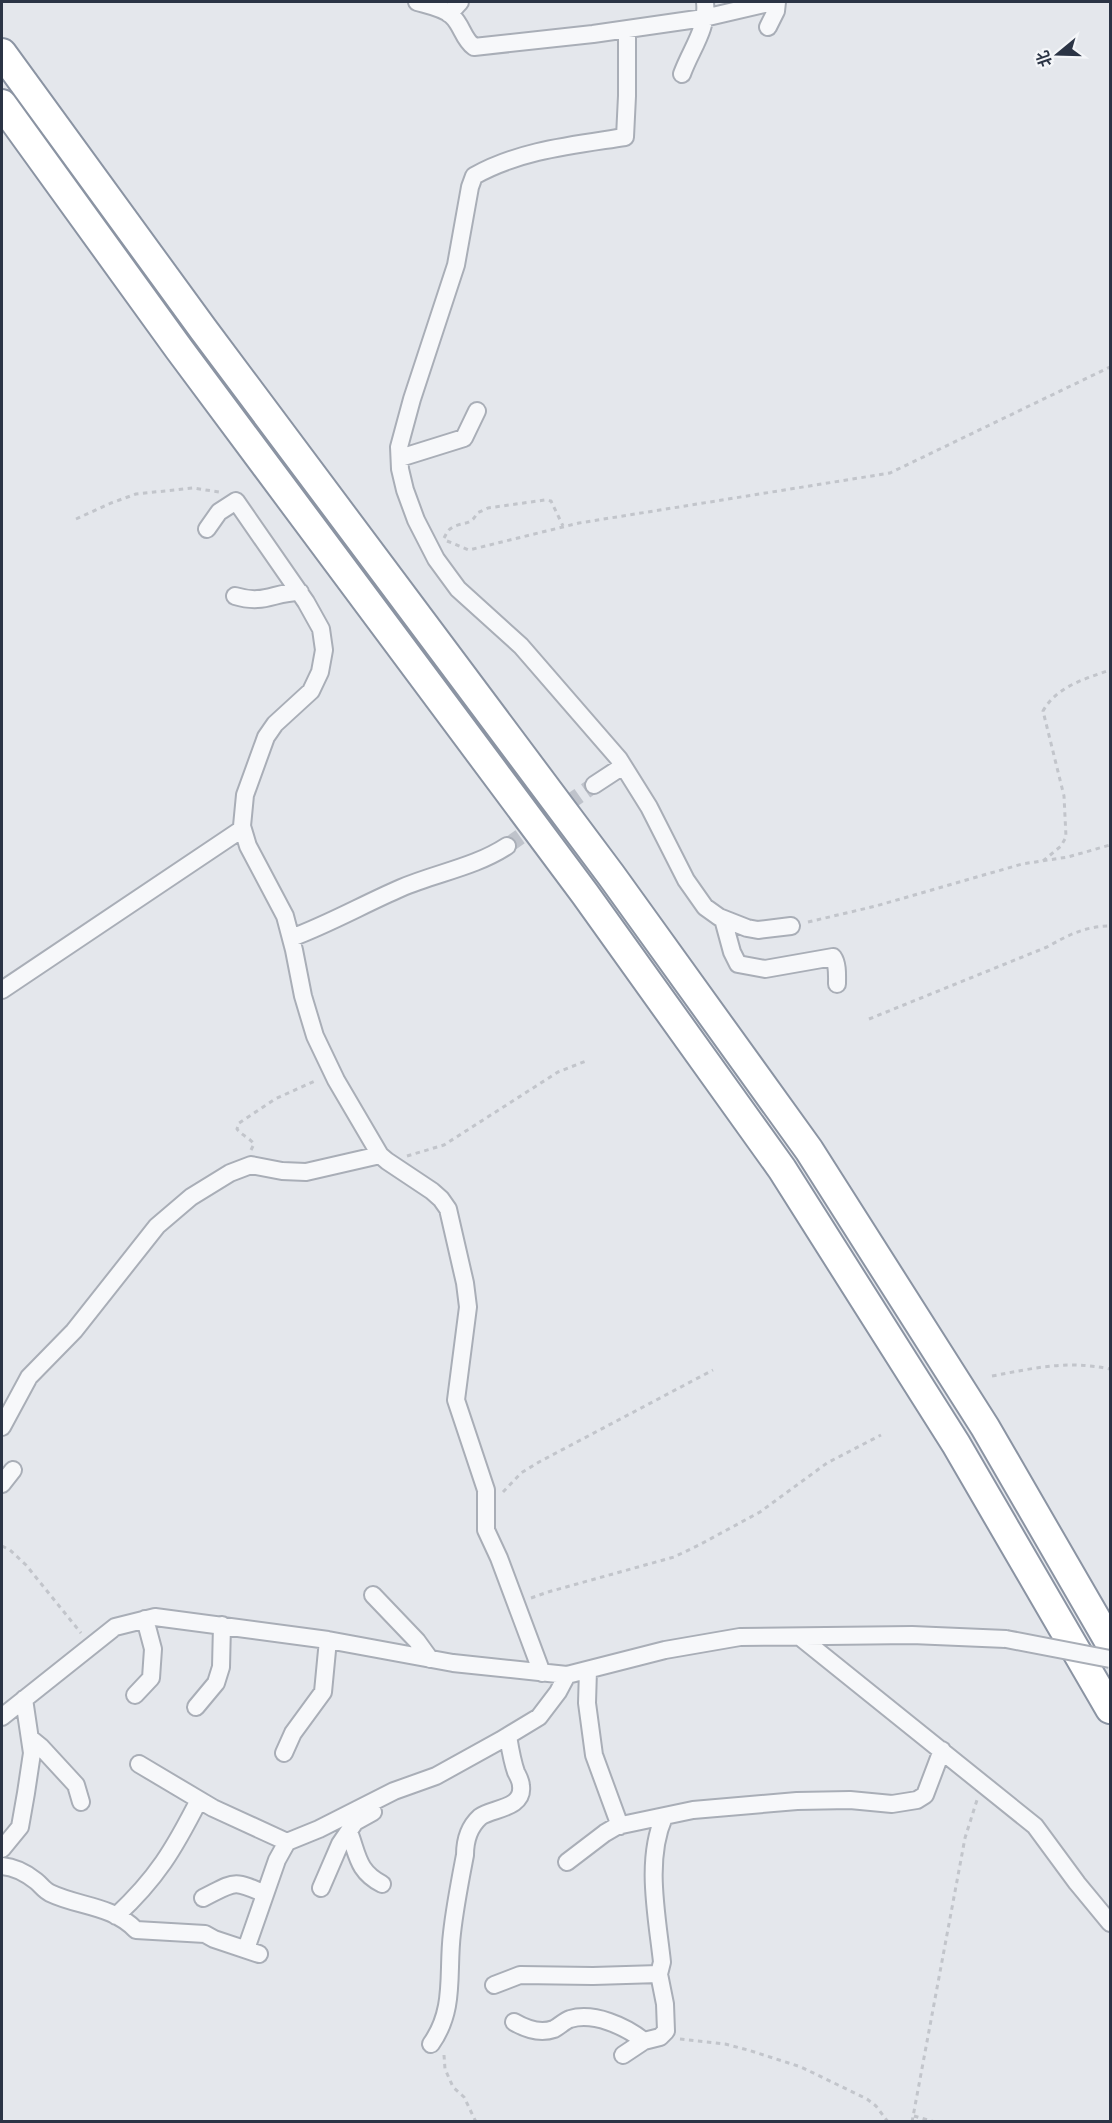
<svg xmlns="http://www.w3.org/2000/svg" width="1112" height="2123" font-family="'Alegreya Sans','Noto Sans SC',sans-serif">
<rect width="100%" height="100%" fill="#e4e7ec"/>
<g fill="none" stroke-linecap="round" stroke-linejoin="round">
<!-- street-tunnel -->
<path stroke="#bfc3cb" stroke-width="16" stroke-dasharray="16 8" stroke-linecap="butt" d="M507,846L594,785"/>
<defs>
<path id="street" d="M417,2C427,5 444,8 452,16C462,25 463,39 474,47L593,34L704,18L773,2
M449,14L460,2
M768,27L776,11L777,2
M627,29V96L625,137C574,145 520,150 474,176L470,187L456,265L412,399L399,447L400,469L405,490L416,520L436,559L458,589L521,646L619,759L649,807L686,880L705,907L719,917L747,928L758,930L791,926
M682,74C691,49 708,29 705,2
M400,458L464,438L477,411
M207,529L219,512L236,501L306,602L321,629L324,650L320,672L311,691L275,724L266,737L245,795L242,826L248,846L285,916L294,950L303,996L315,1036L336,1080L380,1155L387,1161L432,1191L441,1199L448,1209L465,1283L468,1307L456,1400L486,1490V1530L499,1558L542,1673
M235,596C265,605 273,592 300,592
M594,785L623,766
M723,919L732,952L738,964L765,969L833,957C838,964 837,976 837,984
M291,938C329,924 364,904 401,888C436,873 475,867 507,846
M2,990L242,829
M2,1427L29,1377L74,1331L157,1226L191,1197L230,1173L251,1165L282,1171L306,1172L380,1155
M2,1484L13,1470
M373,1595L417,1641L430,1659
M800,1637L1035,1826L1077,1883L1110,1923
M588,1670L587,1703L594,1755L620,1826
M135,1695L151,1678L153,1649L145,1619
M196,1707L216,1683L221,1667L222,1625
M2,1717L115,1627L155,1617L328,1640L453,1663L567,1675L665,1650L740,1637L912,1635L1006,1639
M30,1738L41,1747L76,1785L81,1802
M284,1753L293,1733L323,1692L328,1640
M139,1764L213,1808L287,1842L319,1829L394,1791L436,1776L501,1740L539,1717L558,1692L567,1675
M349,1832C358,1855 357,1871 382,1884
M2,1849L20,1827L26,1793L32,1753L24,1699
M567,1862L605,1833L617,1826L693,1810L797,1801L850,1800L892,1804L917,1800L925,1795L942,1750
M2,1866C14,1867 26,1873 36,1881C41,1885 44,1890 50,1893C79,1907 112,1905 136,1930L205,1934L214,1939L259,1954
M321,1888L340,1844L355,1822L373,1812
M203,1898C235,1882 232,1879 265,1894
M116,1916C157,1878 174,1849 199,1800
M246,1949L277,1860L287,1842
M494,1985L520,1975L593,1976L659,1974
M514,2022C526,2029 540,2034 554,2029C560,2026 564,2021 570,2019C594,2012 625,2026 644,2041
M431,2044C456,2009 447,1973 452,1933C455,1906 460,1881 465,1855C465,1841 469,1827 480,1817C492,1808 524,1809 521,1786C521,1781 518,1776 516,1772C512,1761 510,1748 508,1736
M623,2055L644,2041L660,2037L666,2031L665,2004L659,1974L662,1962C657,1916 645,1860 664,1817"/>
<path id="highway" d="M2,53L203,329L611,875L809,1150L985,1427L1110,1643
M2,104L179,349L585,894L782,1169L956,1444L1110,1709"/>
</defs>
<!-- street casing -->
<use href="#street" stroke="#a9aeb7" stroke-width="20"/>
<!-- highway casing -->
<use href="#highway" stroke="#8b94a3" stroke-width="32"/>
<!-- path -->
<path stroke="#c2c5cb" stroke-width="3" stroke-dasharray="4.5 4.5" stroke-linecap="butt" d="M76,519L111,503L136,494L193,488L219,492
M444,538C446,535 447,531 450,529C460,521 471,527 477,513L488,508L545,500L551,501L563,526
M447,541L469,550L579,523L890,473L1110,367
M1043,861L1061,846L1066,837L1064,796L1043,711C1057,686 1085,679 1110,670
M808,922L876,906L1022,864L1068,857L1110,845
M869,1019L1047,947C1068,935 1086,926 1110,926
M251,1150L254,1144C250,1138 241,1135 237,1129L239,1123L275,1099L317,1080
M407,1156L444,1145L558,1072L586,1061
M992,1376C1035,1368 1066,1360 1110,1369
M503,1492L521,1473L539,1462L713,1370
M2,1546L10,1550L26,1565L81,1633
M531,1598L548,1592L674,1557L699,1545L760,1512L827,1463L881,1435
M680,2039L725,2044L748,2050L801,2067L867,2099L876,2106L888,2122
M444,2055L445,2069L453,2087L464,2097L476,2122
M914,2116L935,2122
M912,2122L965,1838L977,1800"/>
<!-- street -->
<use href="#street" stroke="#f7f8fa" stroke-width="16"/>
<!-- highway -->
<use href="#highway" stroke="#fff" stroke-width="28"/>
<defs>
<path id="street-bridge" d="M1006,1639L1110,1659"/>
</defs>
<!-- street-bridge casing -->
<use href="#street-bridge" stroke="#a9aeb7" stroke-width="20" stroke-linecap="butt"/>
<!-- street-bridge -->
<use href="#street-bridge" stroke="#f7f8fa" stroke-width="16"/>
</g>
<!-- border -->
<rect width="1112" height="2123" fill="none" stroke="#2b3445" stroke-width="6"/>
<!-- north arrow -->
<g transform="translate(1058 54) rotate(251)" stroke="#f4f6f9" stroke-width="4.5" paint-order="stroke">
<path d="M0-4.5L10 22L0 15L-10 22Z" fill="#2b3445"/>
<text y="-9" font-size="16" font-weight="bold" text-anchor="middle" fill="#2b3445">北</text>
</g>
</svg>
